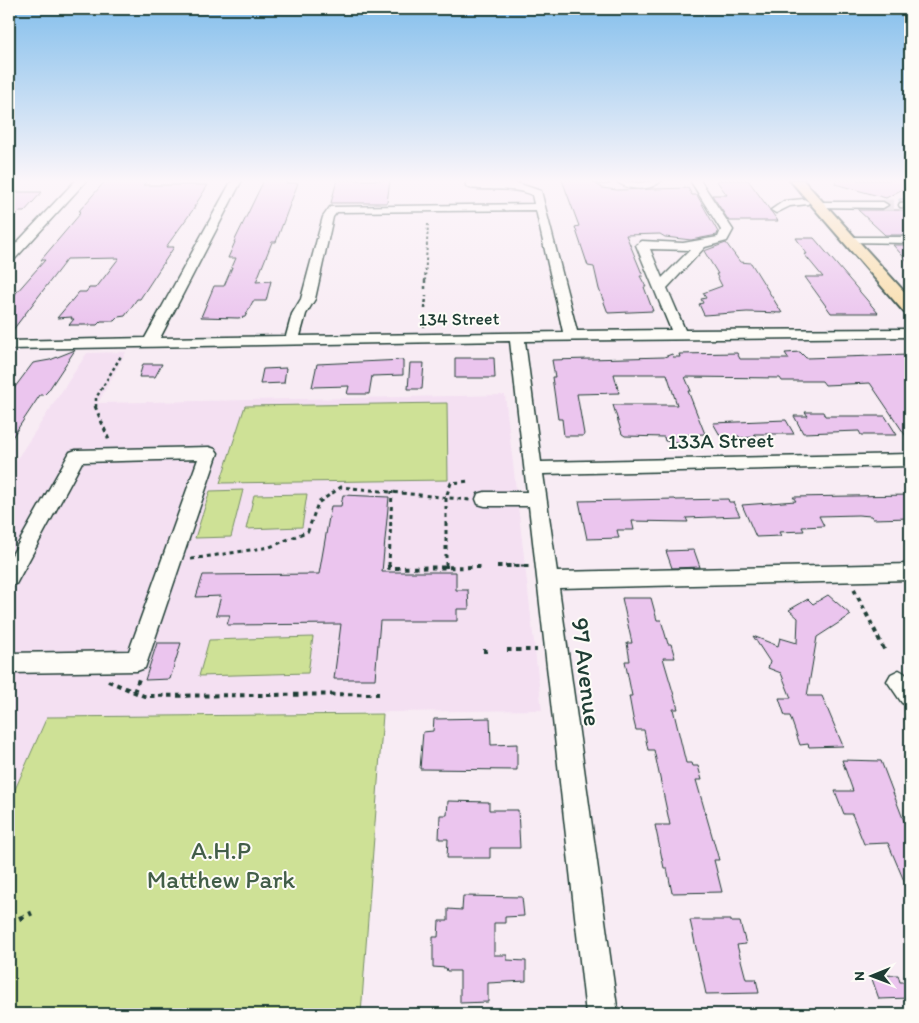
<svg xmlns="http://www.w3.org/2000/svg" width="919" height="1023" font-family="Itim,sans-serif">
<rect width="100%" height="100%" fill="#f8ecf4"/>
<filter id="ink" filterUnits="userSpaceOnUse"><feTurbulence type="fractalNoise" baseFrequency=".02" numOctaves="2"/><feDisplacementMap in="SourceGraphic" scale="10" xChannelSelector="R" yChannelSelector="G"/><feConvolveMatrix kernelMatrix="1 2 1 2 8 2 1 2 1" color-interpolation-filters="sRGB"/></filter>
<g filter="url(#ink)">
<!-- built -->
<path fill="#f4e0f2" d="M126,352L98,403L505,395L542,710L47,717L9,803V471L87,353Z"/>
<!-- green -->
<path fill="#cee196" stroke="#768f65" d="M447,403L448,480L220,483L245,406Z
M243,490L231,537L195,538L210,491Z
M307,494L302,527L246,529L254,495Z
M313,637L308,673L199,676L209,640Z
M383,714L361,1014H9V803L47,717Z"/>
<g fill="none" stroke-linecap="round" stroke-linejoin="round">
<!-- stream -->
<path stroke="#6295a5" stroke-width="3" d="M900,200L910,199"/>
</g>
<!-- building -->
<path fill="#ebc5ee" stroke="#1f3d34" d="M106,180H148L143,185H208L194,207H195L166,247H174L140,299H137L125,316L118,317L114,321H101L97,325H69L74,319H71L72,317L57,318L79,292H86L89,288H96L119,258L67,259L9,335V301L45,260H41L80,214H78L81,211H79Z
M264,180H286L285,183H298L276,242H272L256,282L271,281L266,301H253L245,317L238,318L201,317L214,286H224L236,258H228L235,242H234Z
M337,180H390L387,203H331Z
M562,180H590L602,188L617,190L688,188L692,195H697L718,232L717,235L691,240L665,237L660,234L626,235L643,276H640L646,287H644L653,311L608,313L599,289L594,267L588,266L575,227L579,226Z
M716,180H748L778,221H729L712,195H727Z
M836,180H910V185L886,198L835,184Z
M19,192H42L24,212H19L9,222V194Z
M858,210H910V235H885Z
M796,238H814L878,313H831L805,277H823L804,254H807Z
M726,243L740,262L751,263L782,313L747,312L704,315L699,304L703,303L701,299L706,298L703,293L722,286L716,274H718L704,251Z
M893,245H910V264Z
M75,350L48,391L44,395H40L9,442V395L33,363L50,360Z
M800,352L806,358L910,355V442L870,383L825,385L822,381H782L780,378L685,377L691,391H688L705,434L681,435L684,442L665,441L664,437L625,436L622,434L613,405H677L667,374H614L619,393L577,394L584,434L583,436H564L562,419H558L552,377H555L552,360L664,357L672,354L673,357H680L679,354L737,353L740,359H789L785,353Z
M455,358H494L495,378H455Z
M403,360V375L372,376L369,394H347L349,386L312,387L317,364Z
M410,363H424L422,389H408Z
M143,364H162L155,377H139Z
M286,368L284,383L260,384L263,369Z
M805,412H823L825,416H885L897,435H861L859,431L803,433L794,416H808Z
M786,420L794,434H754L756,437L739,438V436L721,437L713,423Z
M343,495L389,497L382,572H456V590H468L469,609H457V621H380L375,679H334L341,624L227,625L230,615H216L221,596L196,597L203,575L319,574L331,506H341Z
M910,495V518L873,519L871,516L858,515L819,516L824,526L802,527L804,531L779,532L781,536L756,537L742,505L796,501L793,497Z
M675,499L676,500L728,499L729,502H733L740,516L686,518L688,522L632,521L634,530H617L619,538L587,539L579,501Z
M694,550L700,567L672,568L666,551Z
M828,595L851,615L817,637L807,696H822L843,746L809,747L808,744L800,745L790,716H785L779,698H791L781,673L768,668L770,662L753,636L778,646L780,638L797,643L798,618L789,610L808,599L813,604Z
M622,598H651L657,620H661L668,644H671L675,658H663L678,709H673L686,763H692L693,766H698L702,780H696L719,860H714L722,892L672,893L667,868H664L655,825H670L654,750H648L644,730H636L633,718L629,696H632L625,661H630L627,643H632Z
M157,643H181L170,679L145,680Z
M490,718L491,745L517,744V770L420,769L423,732L433,731L434,719Z
M842,760L881,761L907,829H910V895L888,843L864,844L852,814H844L835,791H853Z
M448,801L489,802V810H518L520,848H490V858H447L448,839H439L440,815H447Z
M463,896L522,897L524,916L505,917V923H494V955H507V960L526,961V981L488,983V1002L460,1003V971H447L446,968L433,967V937H438L439,921H448V909L462,910Z
M690,920H731V922H740L746,944L737,945L746,979H756L759,993L706,994Z
M898,975L900,982H910V998L879,999L871,976Z"/>
<g fill="none" stroke-linecap="round" stroke-linejoin="round">
<!-- minor-tunnel -->
<path stroke="#cdc9ce" stroke-width="11" stroke-dasharray="11 5.5" stroke-linecap="butt" d="M883,205H904"/>
<defs>
<path id="minor" d="M76,180H87L13,261L9,262V251Z
M232,180H242L160,338L286,336L292,314L301,299L323,217L330,207L534,204L532,195C513,185 474,193 466,186V180H476V183L514,182L541,191L577,331L671,330L636,245L642,241L683,243L718,237L721,230L690,180H700L733,230L727,241L705,247L667,288L685,330L910,329V337L525,341L541,462L910,454V466L543,474L557,572L910,564V580L559,588L618,1014H586L529,506H485L478,504L476,499L478,494L485,492H527L510,341L9,349V341L145,338ZM536,210L563,332L300,336L306,314L315,299L333,217L337,212ZM650,249L690,250L662,278Z
M592,180H614C609,185 597,185 592,180Z
M615,180L639,183L662,180C651,192 627,191 615,180Z
M804,199L809,202L808,204L790,206L776,213L771,210L784,201Z
M819,202H883L888,205L883,208L815,207L814,205L815,203Z
M910,202V208L900,207L899,205L900,203Z
M850,237H910V243L846,242L844,240Z
M209,447L215,449L218,453L145,668L137,671L9,673V653L129,651L198,459L82,462L16,584L9,586V560L70,452L76,450Z
M899,670C915,677 911,691 910,706L902,703L887,681L891,674Z"/>
<path id="major" d="M790,180H803L910,298V313L904,312Z"/>
</defs>
<!-- minor casing -->
<use href="#minor" stroke="#1f3d34" stroke-width="3"/>
<!-- major casing -->
<use href="#major" stroke="#1f3d34" stroke-width="4"/>
<!-- path-far4 -->
<path stroke="#1f3d34" stroke-width="2" stroke-dasharray="2.5 2.5" stroke-linecap="butt" d="M425,281L428,224"/>
<!-- path-far3 -->
<path stroke="#1f3d34" stroke-width="2.5" stroke-dasharray="3 3" stroke-linecap="butt" d="M425,289V279
M425,309L426,296
M424,318V328
M96,407V398L121,356"/>
<!-- path-far2 -->
<path stroke="#1f3d34" stroke-width="3" stroke-dasharray="4 4" stroke-linecap="butt" d="M95,406L109,440
M191,559L270,547L308,531L318,503L341,487L470,500
M389,566L392,491
M446,566V497L451,483L470,481
M497,566H529"/>
<!-- path-far1 -->
<path stroke="#1f3d34" stroke-width="4" stroke-dasharray="4.5 4.5" stroke-linecap="butt" d="M389,565V568L483,567
M446,565V568
M497,566H529
M854,589L886,653
M507,650H537
M483,651H489
M108,681L144,696L379,694
M134,692L139,679"/>
<!-- path -->
<path stroke="#1f3d34" stroke-width="5" stroke-dasharray="5.5 5.5" stroke-linecap="butt" d="M9,923L32,913"/>
<!-- minor -->
<use href="#minor" fill="#fdfcf7" fill-rule="evenodd"/>
<!-- major -->
<use href="#major" fill="#f9deab" fill-rule="evenodd"/>
</g>
</g>
<!-- sky -->
<linearGradient id="sky" x2="0" y2="1"><stop stop-color="#84bfec"/><stop offset="0.56" stop-color="#fcf6fa"/><stop offset="1" stop-color="#fcf6fa" stop-opacity="0"/></linearGradient>
<rect width="919" height="323" fill="url(#sky)"/>
<g text-anchor="middle" stroke-width="4" stroke-linejoin="round" paint-order="stroke">
<!-- far-street labels -->
<g font-size="18" fill="#1f3d34" stroke="#fdfcf7">
<text transform="translate(459 319) rotate(-1)" y="6">134 Street</text>
</g>
<!-- street labels -->
<g font-size="21" fill="#1f3d34" stroke="#fdfcf7">
<text transform="translate(721 441) rotate(-1)" y="7">133A Street</text>
</g>
<!-- near-street labels -->
<g font-size="25" fill="#1f3d34" stroke="#fdfcf7">
<text transform="translate(587 672) rotate(83)" y="9">97 Avenue</text>
</g>
<!-- near-park labels -->
<g font-size="25" fill="#425e48" stroke="#fdfcf7">
<text x="221" y="859">A.H.P<tspan x="221" dy="29">Matthew Park</tspan></text>
</g>
</g>
<!-- margin -->
<rect width="919" height="1023" fill="none" stroke="#fdfcf7" stroke-width="30"/>
<rect x="15" y="15" width="889" height="993" fill="none" stroke="#1f3d34" stroke-width="2" filter="url(#ink)"/>
<!-- north arrow -->
<g transform="translate(872 976) rotate(269)" stroke="#fdfcf7" stroke-width="4" paint-order="stroke">
<path d="M0-4L9 19L0 12L-9 19Z" fill="#1f3d34"/>
<text y="-8" font-size="14" font-weight="bold" text-anchor="middle" fill="#1f3d34">N</text>
</g>
</svg>
